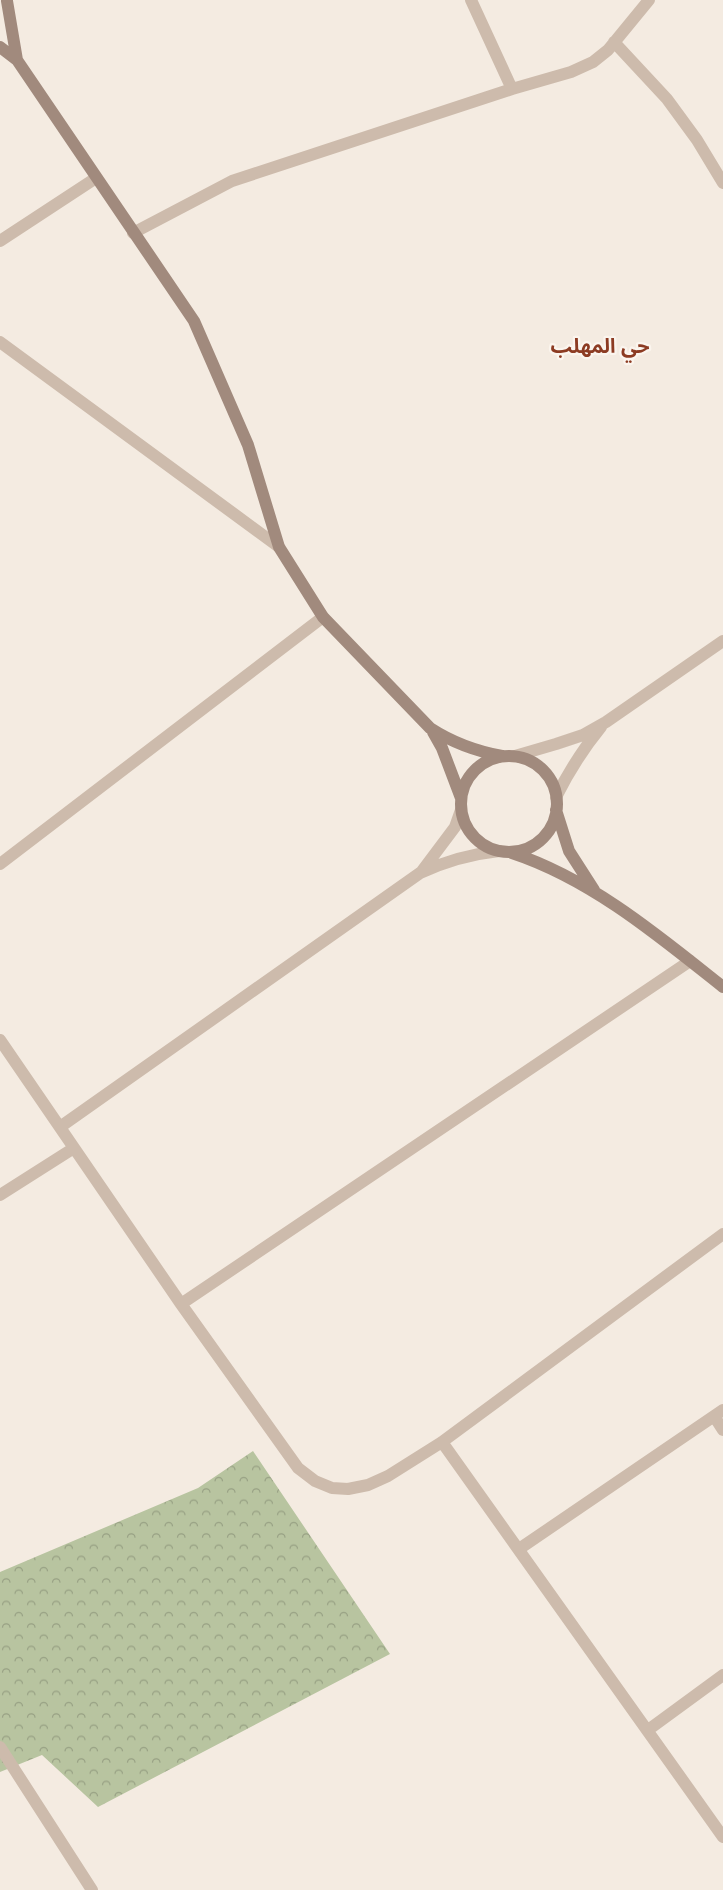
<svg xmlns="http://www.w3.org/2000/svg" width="723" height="1890" font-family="Arial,'Noto Sans Arabic',sans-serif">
<defs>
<pattern id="forest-crowns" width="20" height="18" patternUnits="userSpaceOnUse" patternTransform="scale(1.25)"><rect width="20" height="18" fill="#b8c4a0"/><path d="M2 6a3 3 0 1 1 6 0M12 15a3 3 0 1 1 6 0" fill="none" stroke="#97a083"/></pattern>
</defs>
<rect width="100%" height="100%" fill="#f4ebe1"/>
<!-- forest -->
<path fill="url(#forest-crowns)" d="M253,1451L390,1654L98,1807L42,1755L0,1772V1572L198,1488Z"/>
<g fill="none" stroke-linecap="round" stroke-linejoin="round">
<!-- street -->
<path stroke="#cdbbac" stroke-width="12" d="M471,0L512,89
M614,42L667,99L697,140L723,183
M133,233L232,181L512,89L571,72L593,62L608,50L649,0
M0,241L96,178
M0,342L279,547
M515,756L556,744L583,735L606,722L723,641
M556,797C569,771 583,749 601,727
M0,864L323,617
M422,871L455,827L461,810
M0,1040L181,1304L298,1468L315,1481L332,1488L348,1489L368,1485L388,1476L442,1442L723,1234
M60,1127L420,873C446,861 471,854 499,851
M0,1195L74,1148
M181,1304L690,961
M714,1416L723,1430
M442,1442L723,1837
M519,1549L723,1410
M648,1730L723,1675
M0,1747L92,1890"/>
<!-- secondary -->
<path stroke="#a18a7d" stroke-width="12" d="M7,1L17,60
M0,47L17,60L194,321L248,445L279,547L323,617L430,728C453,743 475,751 502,756
M433,732L442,748L461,798
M461 804a48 48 0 1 1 96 0a48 48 0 1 1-96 0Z
M556,810L569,851L594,890
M512,853C591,879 659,936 723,987"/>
</g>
<g text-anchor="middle" stroke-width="4.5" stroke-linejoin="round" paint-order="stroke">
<!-- district labels -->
<g font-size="20" font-weight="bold" fill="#8c3b22" stroke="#fbf5ee">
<text x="600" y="353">حي المهلب</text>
</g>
</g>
</svg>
